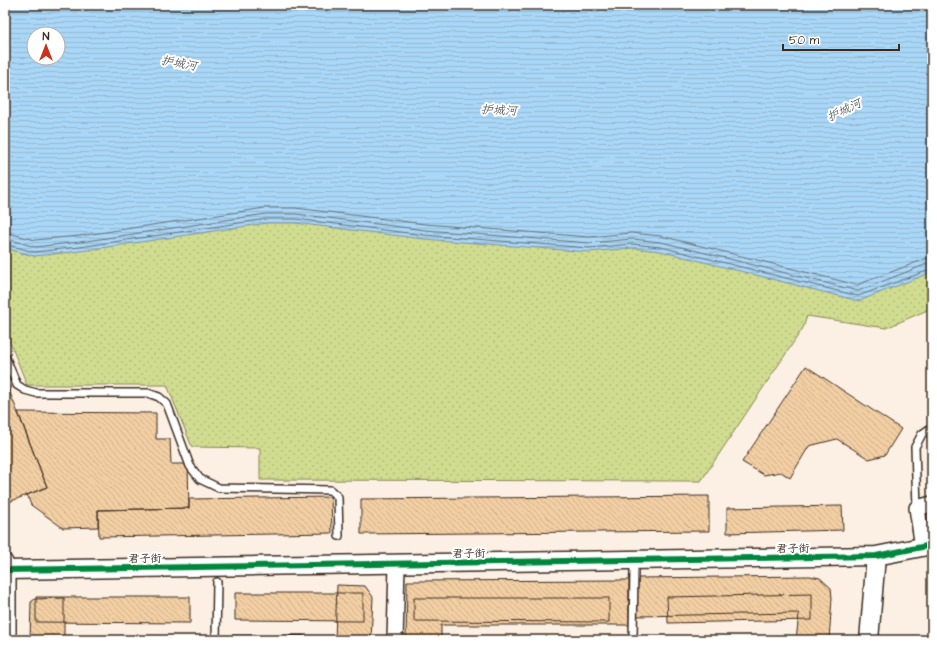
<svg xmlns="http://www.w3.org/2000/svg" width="937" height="645" font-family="'Architects Daughter','LXGW WenKai TC',sans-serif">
<defs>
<pattern id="park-dots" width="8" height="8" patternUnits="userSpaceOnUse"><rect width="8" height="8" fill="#d0dc8f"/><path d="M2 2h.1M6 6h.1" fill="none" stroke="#b4bd7b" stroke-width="1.8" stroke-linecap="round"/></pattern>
<pattern id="water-rules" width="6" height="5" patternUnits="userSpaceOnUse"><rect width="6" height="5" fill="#aad7f7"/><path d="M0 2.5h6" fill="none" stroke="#93b9d3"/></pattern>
<pattern id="building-back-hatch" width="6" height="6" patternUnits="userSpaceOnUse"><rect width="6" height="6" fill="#f2cea3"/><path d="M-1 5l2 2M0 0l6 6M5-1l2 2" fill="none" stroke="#d0b18c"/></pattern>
</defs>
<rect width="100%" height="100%" fill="#fbf0e3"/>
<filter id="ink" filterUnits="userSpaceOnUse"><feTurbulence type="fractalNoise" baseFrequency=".025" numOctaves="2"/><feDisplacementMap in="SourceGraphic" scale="8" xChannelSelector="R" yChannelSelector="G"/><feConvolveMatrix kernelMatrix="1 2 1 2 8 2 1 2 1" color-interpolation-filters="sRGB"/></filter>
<g filter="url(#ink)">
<!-- park -->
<path fill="url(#park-dots)" stroke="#868356" d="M271,217L932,263V308L886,328L807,316L803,328L701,481L260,480V448L192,447L167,385H27L5,330V247L12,250L34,256Z"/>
<!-- water -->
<path fill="url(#water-rules)" stroke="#7e92a0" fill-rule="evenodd" d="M5,5H932V272L859,301L660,251L632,248L589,252L424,239L295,223H267L81,251L34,256L12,250L5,247ZM34,34H58V58H34Z"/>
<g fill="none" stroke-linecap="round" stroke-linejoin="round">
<!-- shore -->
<path stroke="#676f75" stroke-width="1" d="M5,232L35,240L79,236L265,208H295L425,224L589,237L631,233L661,236L857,285L925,259L932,258
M5,238L35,247L80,242L266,214H296L425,230L589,243L632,239L661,242L858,291L927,264H932
M5,244L34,252L80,247L266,219H296L424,235L589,248L632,244L661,247L858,296L932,269"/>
</g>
<!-- building -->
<path fill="url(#building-back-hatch)" stroke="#3b2a1e" d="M806,366L901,429L885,455L869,459L837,439L809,446L790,478L781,472L764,475L742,462Z
M5,380L47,487L9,502L5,493Z
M18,412L156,413V439H170L171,464H188L189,508L98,510V527L63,528L31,505L27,495L47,487Z
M709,496V531L361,534V499Z
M331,497L332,533L99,537L98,510L189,508V499Z
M842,506L843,530L727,533V508Z
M810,576L820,578L831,588L832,598L829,640H796L799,614L797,613L637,616L638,578Z
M629,580V625H441V640H406L407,581Z
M337,585L365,586L373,597L371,640H335Z
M235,593H363V621L235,620Z
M812,594V620L668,623L667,597Z
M36,597H190V623L36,622Z
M64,598V640H30L31,602L35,599Z
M414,598H609V622L414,621Z"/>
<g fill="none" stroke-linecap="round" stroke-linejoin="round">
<defs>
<path id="service" d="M5,356L17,385L25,390L36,393H148L159,397L167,404L190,466L200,479L219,488L330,490L338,497L339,536
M917,508L915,447L922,434L932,427
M215,640H302
M216,640L217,582
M633,640L634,567"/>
<path id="minor" d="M923,547L917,508L932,504
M5,562L8,571V640
M395,640L397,565"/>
<path id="tertiary" d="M5,570L876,556L932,545
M869,640L876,556"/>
</defs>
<!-- service casing -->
<use href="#service" stroke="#3b2a1e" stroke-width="10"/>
<!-- minor casing -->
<use href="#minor" stroke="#3b2a1e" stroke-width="18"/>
<!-- tertiary casing -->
<use href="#tertiary" stroke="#3b2a1e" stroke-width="21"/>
<!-- service -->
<use href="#service" stroke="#fff" stroke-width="7"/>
<!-- minor -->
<use href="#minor" stroke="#fff" stroke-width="15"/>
<!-- tertiary -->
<use href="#tertiary" stroke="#fff" stroke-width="18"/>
<defs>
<path id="cycleway" d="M5,570L876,556L932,545"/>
</defs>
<!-- cycleway casing -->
<use href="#cycleway" stroke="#fff" stroke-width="8"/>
<!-- cycleway -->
<use href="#cycleway" stroke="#00873e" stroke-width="6"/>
</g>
</g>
<g text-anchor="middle" stroke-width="4" stroke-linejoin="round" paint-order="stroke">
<!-- street labels -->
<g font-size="11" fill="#3b2a1e" stroke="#fff">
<text transform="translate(793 548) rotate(-1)" y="4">君子街</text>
<text transform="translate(469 553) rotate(-1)" y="4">君子街</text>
<text transform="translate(145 558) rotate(-1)" y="4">君子街</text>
</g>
<!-- water labels -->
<g font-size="12" font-style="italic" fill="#5c5e5f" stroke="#fff">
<text transform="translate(179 63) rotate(10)" y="4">护城河</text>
<text transform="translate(499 110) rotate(2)" y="4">护城河</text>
<text transform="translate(844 110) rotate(-26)" y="4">护城河</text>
</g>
</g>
<!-- margin -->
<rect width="937" height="645" fill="none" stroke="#fff" stroke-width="20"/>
<rect x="10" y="10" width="917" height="625" fill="none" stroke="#3b2a1e" stroke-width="1.5" filter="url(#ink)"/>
<!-- north arrow -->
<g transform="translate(46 46)"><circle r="19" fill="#ffffff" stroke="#b1aaa5"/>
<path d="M0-3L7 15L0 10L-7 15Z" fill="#c8321e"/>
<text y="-6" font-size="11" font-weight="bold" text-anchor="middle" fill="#3b2a1e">N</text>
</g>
<!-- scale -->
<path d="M783 44v6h116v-6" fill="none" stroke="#3b2a1e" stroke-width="2"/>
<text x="789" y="44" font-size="12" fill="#3b2a1e" stroke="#ffffff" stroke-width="3" paint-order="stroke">50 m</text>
</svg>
